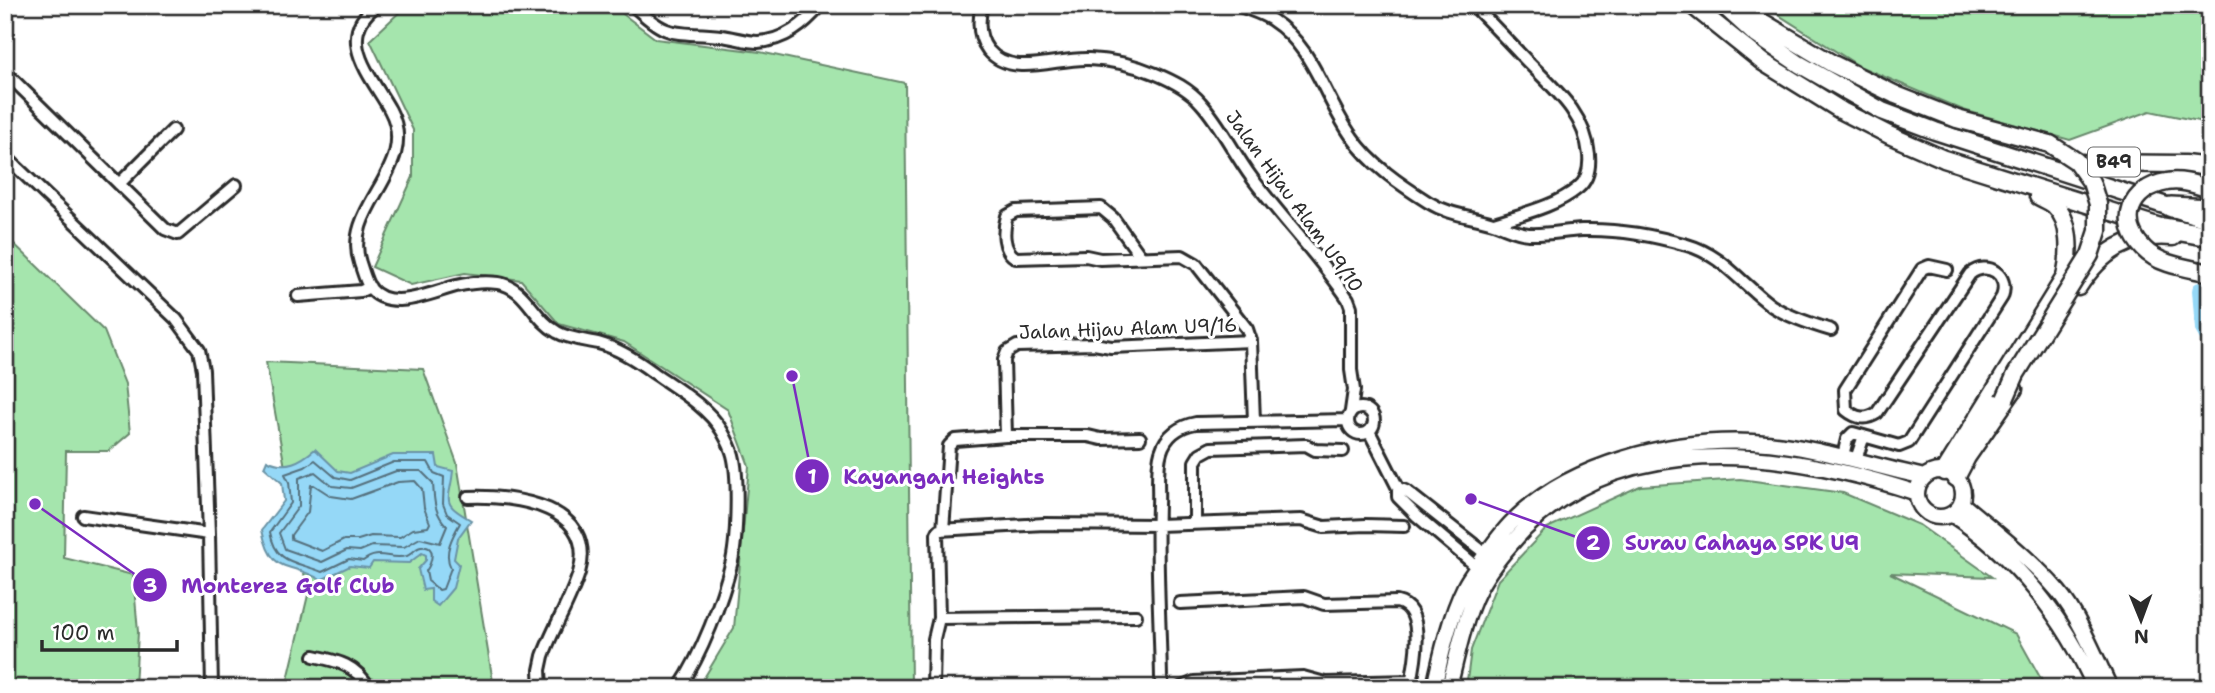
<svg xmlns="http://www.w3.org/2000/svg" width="2215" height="693" font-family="'Shantell Sans',sans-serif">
<rect width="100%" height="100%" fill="#fff"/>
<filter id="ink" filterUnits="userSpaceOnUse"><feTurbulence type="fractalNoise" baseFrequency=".0143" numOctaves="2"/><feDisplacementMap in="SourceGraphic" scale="14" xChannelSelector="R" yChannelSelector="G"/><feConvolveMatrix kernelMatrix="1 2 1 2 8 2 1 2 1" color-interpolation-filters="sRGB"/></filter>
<g filter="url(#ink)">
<!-- green -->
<path fill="#a5e5ad" stroke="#68886c" stroke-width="2" d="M407,5H611L656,39L760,52L905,83L911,688H698L734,628L749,466L728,410L624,342L559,324L521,280L465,273L411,285L372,267L413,177V130L370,40Z
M1763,5H2205L2208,123L2150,111L2070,140L1963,110L1859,66Z
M5,235L104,331L125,384L130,433L109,451H66L64,558L133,575L138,632L135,688H5Z
M266,362L423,369L457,463L494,688H286L308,595Z
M1740,479L1843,493L1919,525L1992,577L1890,573L2016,634L2046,688H1466L1471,650L1498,580L1547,528L1640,486Z"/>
<!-- water -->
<path fill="#95d8f7" stroke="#6b93a5" stroke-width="2" d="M315,449L338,471L350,473L393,455H436L438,467L453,471C450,502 439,502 471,520L458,538L454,559L459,564L453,588L438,606L431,601V589L423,590L418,569L426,560V555L422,553L409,563L373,562L369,568L350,566L321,580C288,560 272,577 262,530L284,501L282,483L264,467L267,460C286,470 301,461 315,449Z"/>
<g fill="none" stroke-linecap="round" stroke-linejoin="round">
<!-- shore -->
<path stroke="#55707d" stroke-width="2" d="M315,460L335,477L350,480L394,462H428L434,473L444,477L443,504L447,514L460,523C452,537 443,553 451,568L443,589L439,590L428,581L426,571C431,564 438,544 421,547C415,548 412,554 407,556C390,561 379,548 363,561L349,559L322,572C296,561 276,565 270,532L291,503L289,482L285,474L305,467Z
M396,471H421L433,483C434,500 434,513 447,526L440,543L420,538L404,547L372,546L360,551L347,550L322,562L285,549L279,533L299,506V478L315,472L332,486L351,488Z
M415,481L422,489L424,508L430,523L428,527L413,529L400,537L371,536L358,540H344L322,551L291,539V535L308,512L311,485H314L331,496L351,499L398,482Z"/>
<!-- river -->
<path stroke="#95d8f7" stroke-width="16" d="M2200,290L2203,329L2210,341"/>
<defs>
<path id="street" d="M377,5C333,37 372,77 390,110C421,168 341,207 360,263C363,271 365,281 370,288C390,313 432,292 456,286C469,283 484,281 498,283C526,287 533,319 557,332C569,339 585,340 598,343C617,348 638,361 654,373C677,389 708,407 722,431C726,438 731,447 733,455C739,478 737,538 732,561C722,601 702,654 679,688
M633,5C670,41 675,31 721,36C733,37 746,42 758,42C785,40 804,25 821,5
M982,5C978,21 978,37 988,50C1012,79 1057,57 1089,59C1112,60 1135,65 1156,74C1173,81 1189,89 1201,103C1221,125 1234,154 1252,178C1282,219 1319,256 1348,299L1351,307V370L1354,390L1351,411
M1238,5C1249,10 1262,13 1272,20C1314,47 1324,98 1352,137C1370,164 1401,185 1428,202C1449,215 1471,216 1493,223C1506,227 1515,233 1529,234C1546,235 1564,231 1582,230C1617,229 1653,235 1687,245C1723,255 1742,285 1772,306C1789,317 1811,324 1831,330
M1473,5C1491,23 1508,41 1525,59C1553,88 1585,112 1589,155C1590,167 1588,180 1578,188C1555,207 1521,214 1494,223
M5,72L165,229L178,234L236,185
M5,156L176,319L199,350L203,370L209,534L212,688
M119,184L173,130
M1141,257L1113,218L1101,208L1016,211L1007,216C1003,230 1002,250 1016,258L1086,256L1100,259L1182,256L1196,264L1247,329L1251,341L1254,421
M298,296L361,291L370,287
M1348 421a13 13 0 1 1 26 0a13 13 0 1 1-26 0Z
M1369,431L1398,488V497L1417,516L1483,572
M1006,436L1004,360L1007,352L1017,346L1094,344L1111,347L1251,341
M1843,456L1847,439L1853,433L1899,446L1909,442L2002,297C2010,275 1988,260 1970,274L1877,413C1866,420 1857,419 1846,410L1845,390L1922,269L1929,266L1947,270
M1856,459L1864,436
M1398,488L1406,491L1491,558
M468,497C515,495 598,506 579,573C570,602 553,628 543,656L540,670L541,688
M83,516L209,534
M1195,524V462L1200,454L1211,448L1306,445L1315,450L1343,451
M943,530L949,446L955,440L1006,436H1088L1101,439L1140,438
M1180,603L1304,597L1324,604L1397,602C1427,608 1415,665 1410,688
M939,618L1136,616
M314,656C338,661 356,665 369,688
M933,688L934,639L939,618L937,534L939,530L1045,524L1158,525L1301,520L1324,527L1366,525L1404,526
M1164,688L1161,678C1160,620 1156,563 1158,505C1159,488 1156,468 1161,452C1166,435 1180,426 1196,423L1347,420
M1180,688L1194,682L1303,677L1325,683L1412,681"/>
<path id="secondary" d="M1917 494a23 23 0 1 1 46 0a23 23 0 1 1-46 0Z
M1961,503C1994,531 2030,558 2058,591C2078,614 2097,660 2110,688
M1951,514C2015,556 2065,618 2095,688
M1434,688C1441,655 1450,616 1465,586C1469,578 1475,571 1479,564C1489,550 1500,534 1512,522C1569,463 1674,438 1753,442C1812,445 1868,465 1925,477
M1449,688C1456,660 1465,616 1478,591C1486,574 1499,558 1511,544C1612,424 1786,450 1917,493"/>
<path id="primary" d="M1692,5L1763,62L1842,111L1889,135L1944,159L2176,232
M1723,5L1755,34L1799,64L1882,111L1935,131L2210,220
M1737,7L1833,64L1896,95
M2067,163L2185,164L2210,167
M2078,287C2101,252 2129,233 2173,237
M1944,472L2065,277C2070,256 2072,221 2054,205C2049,201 2043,199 2038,196
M1956,478L1967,457L2014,389"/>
<path id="highway" d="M2171,207L2210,209
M2164,228L2210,236"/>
</defs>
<!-- street casing -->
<use href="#street" stroke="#2b2b2b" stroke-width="16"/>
<!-- secondary casing -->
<use href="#secondary" stroke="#2b2b2b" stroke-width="19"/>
<!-- primary casing -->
<use href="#primary" stroke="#2b2b2b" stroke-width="21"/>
<!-- highway casing -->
<use href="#highway" stroke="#2b2b2b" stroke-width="24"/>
<!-- street -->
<use href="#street" stroke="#fff" stroke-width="10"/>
<!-- secondary -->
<use href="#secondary" stroke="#fff" stroke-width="14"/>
<!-- primary -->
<use href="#primary" stroke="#fff" stroke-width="16"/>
<!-- highway -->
<use href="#highway" stroke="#fff" stroke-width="19"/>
<defs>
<path id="primary-bridge" d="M1896,95L1957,119L2050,144L2076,161L2091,182L2098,204V231L2090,255L2016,374L2005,399
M2210,189C2197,185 2181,179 2167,182C2130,188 2117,222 2144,249C2159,265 2189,268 2210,273"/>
</defs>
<!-- primary-bridge casing -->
<use href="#primary-bridge" stroke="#2b2b2b" stroke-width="21" stroke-linecap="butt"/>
<!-- primary-bridge -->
<use href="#primary-bridge" stroke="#fff" stroke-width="16"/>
</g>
</g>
<g text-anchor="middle" stroke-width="6" stroke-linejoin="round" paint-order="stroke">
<!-- shield labels -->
<rect fill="#fff" stroke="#6b6b6b" stroke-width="2" x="2088" y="147.5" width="52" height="29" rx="5"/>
<g font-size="18" font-weight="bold" fill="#2b2b2b">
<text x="2114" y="168">B49</text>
</g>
<!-- street labels -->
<g font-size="19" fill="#2b2b2b" stroke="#fff">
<text transform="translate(1295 201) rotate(54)" y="7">Jalan Hijau Alam U9/10</text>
<text transform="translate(1128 328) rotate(-2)" y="7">Jalan Hijau Alam U9/16</text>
</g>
</g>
<!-- callouts -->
<path fill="none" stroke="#7b2cbf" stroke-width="2.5" d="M792 376L812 476M1471 499L1593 543M35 504L150 585"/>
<g fill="#7b2cbf" stroke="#fff" stroke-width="2.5">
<circle cx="792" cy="376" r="7"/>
<circle cx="1471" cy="499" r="7"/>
<circle cx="35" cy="504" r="7"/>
<circle cx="812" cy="476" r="18"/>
<circle cx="1593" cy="543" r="18"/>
<circle cx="150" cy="585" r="18"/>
</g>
<g font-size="21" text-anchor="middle" font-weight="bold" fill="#fff">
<text x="812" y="484">1</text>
<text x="1593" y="550">2</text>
<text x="150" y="593">3</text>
</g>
<g font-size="21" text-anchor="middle" font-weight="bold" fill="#7b2cbf" stroke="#fff" stroke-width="6" stroke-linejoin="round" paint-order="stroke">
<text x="944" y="484">Kayangan Heights</text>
<text x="1742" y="550">Surau Cahaya SPK U9</text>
<text x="288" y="593">Monterez Golf Club</text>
</g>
<!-- margin -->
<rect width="2215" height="693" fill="none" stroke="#fff" stroke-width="28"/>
<rect x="14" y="14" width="2187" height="665" fill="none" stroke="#2b2b2b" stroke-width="2.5" filter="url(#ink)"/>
<!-- north arrow -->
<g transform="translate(2141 620) rotate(179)" stroke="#ffffff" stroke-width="5" paint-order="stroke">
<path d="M0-5L12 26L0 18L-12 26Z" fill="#2b2b2b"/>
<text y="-10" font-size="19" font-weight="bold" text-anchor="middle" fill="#2b2b2b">N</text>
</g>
<!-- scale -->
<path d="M42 640v10h135v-10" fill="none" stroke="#2b2b2b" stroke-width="3.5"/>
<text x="52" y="640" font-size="21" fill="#2b2b2b" stroke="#ffffff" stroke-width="5" paint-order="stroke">100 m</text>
</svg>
